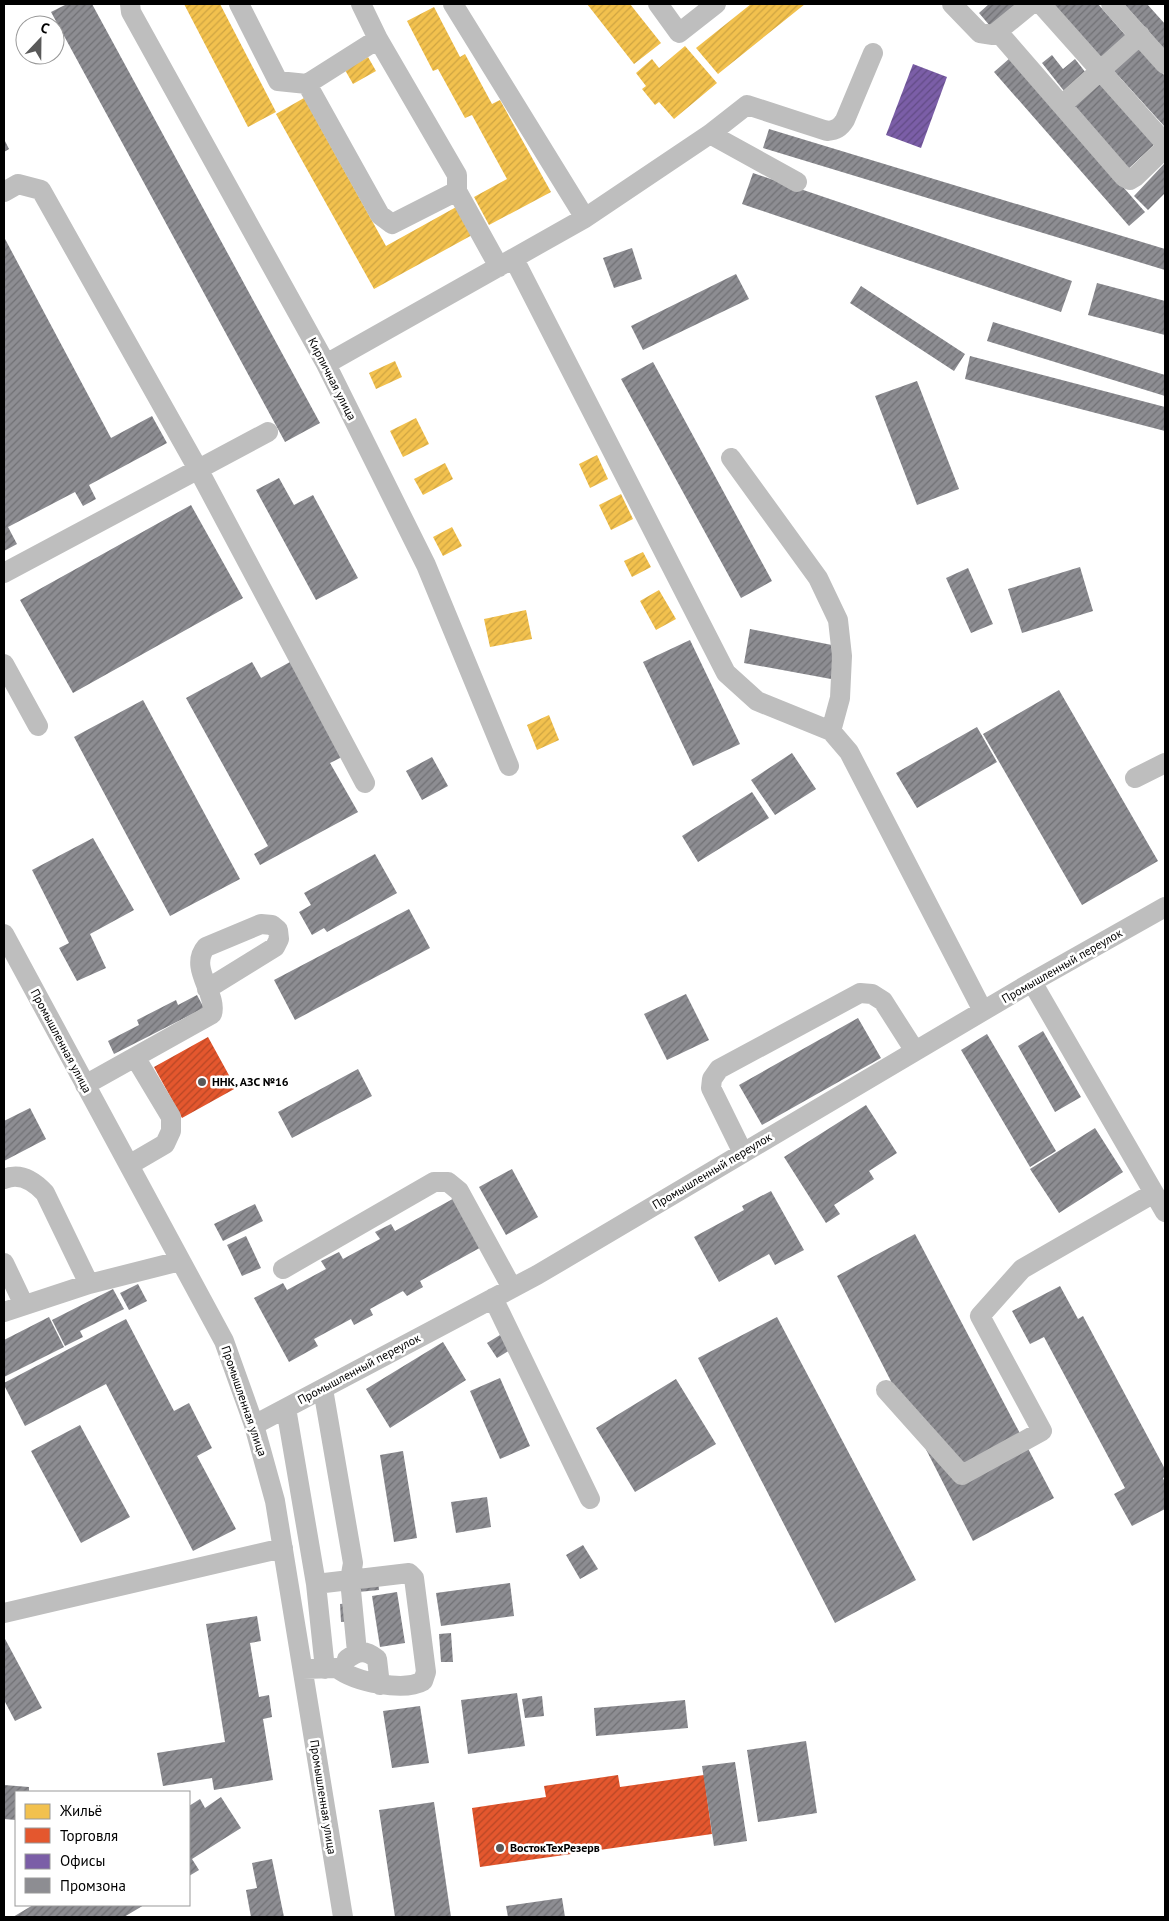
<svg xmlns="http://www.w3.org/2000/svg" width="1169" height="1921" font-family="'PT Sans',sans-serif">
<defs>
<pattern id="homes-hatch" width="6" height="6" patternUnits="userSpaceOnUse" patternTransform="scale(1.25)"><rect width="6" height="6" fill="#f2c14e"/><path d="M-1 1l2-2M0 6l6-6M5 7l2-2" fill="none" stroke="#cea442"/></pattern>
<pattern id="shops-hatch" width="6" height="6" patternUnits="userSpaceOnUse" patternTransform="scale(1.25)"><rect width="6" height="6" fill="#e4572e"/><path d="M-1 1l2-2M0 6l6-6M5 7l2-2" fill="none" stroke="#b64625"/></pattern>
<pattern id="offices-hatch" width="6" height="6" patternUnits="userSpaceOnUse" patternTransform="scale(1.25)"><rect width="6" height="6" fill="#7b5ea7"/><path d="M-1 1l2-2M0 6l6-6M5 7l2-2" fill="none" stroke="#624b86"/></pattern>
<pattern id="industry-hatch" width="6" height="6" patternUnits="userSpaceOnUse" patternTransform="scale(1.25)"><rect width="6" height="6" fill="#8d8d92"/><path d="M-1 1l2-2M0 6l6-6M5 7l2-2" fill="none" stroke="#717175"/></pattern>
</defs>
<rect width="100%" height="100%" fill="#fff"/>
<!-- homes -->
<path fill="url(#homes-hatch)" d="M184,4H220L276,112L248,127Z
M587,4H630L661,43L634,64Z
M751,4H805L718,74L696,48Z
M434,7L460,57L465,54L492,104L500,100L551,192L489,225L474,197L507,179L472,115L465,118L438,69L433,71L407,21Z
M685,46L717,83L674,119L659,102L655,105L642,89L646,86L636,73L652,59L659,68Z
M368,57L376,71L353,84L345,70Z
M304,98L386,246L458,206L474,234L374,289L276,114Z
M395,361L402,377L376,389L369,373Z
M416,418L429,444L403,457L390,431Z
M597,455L608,479L590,488L579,464Z
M445,463L453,479L423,495L414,479Z
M621,494L633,519L611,530L599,505Z
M452,527L462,546L443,556L433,537Z
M643,552L651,567L632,577L624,561Z
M659,590L676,619L656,630L640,601Z
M526,610L532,639L490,647L484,619Z
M549,715L559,740L537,750L527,725Z"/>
<!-- shops -->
<path fill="url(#shops-hatch)" d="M208,1037L236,1088L182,1118L154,1067Z
M618,1775L620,1787L704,1775L712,1834L480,1867L472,1808L546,1797L544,1786Z"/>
<!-- offices -->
<path fill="url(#offices-hatch)" d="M913,64L947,77L921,148L886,135Z"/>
<!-- industry -->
<path fill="url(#industry-hatch)" d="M67,4H92L320,423L285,442L51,12Z
M989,4H1016L990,26L979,13Z
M1053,4H1098L1127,37L1102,59Z
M1124,4H1147L1165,24V50Z
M1139,48L1165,76V127L1114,71Z
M1052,55L1063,69L1075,59L1086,73L1064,91L1042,63Z
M1010,58L1145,212L1129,226L994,72Z
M1100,82L1155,144L1128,169L1072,106Z
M769,129L1165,249V270L763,148Z
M4,139L9,149L4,152Z
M1165,163V193L1148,210L1134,196Z
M753,173L1072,281L1061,312L742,204Z
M4,237L111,438L152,416L167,443L89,485L96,499L83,506L75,492L8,527L17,544L4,551Z
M632,248L642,279L614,288L603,258Z
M736,274L749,299L643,350L631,326Z
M1097,283L1165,301V335L1088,315Z
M861,286L965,354L954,371L850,303Z
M993,322L1165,375V396L987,341Z
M970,356L1165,407V431L965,379Z
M653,362L772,581L741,598L621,379Z
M917,381L959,489L917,505L875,396Z
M279,478L294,505L313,495L358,578L316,600L256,490Z
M191,505L243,598L73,693L20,600Z
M1080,567L1093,611L1022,633L1008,589Z
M968,568L993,624L971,633L946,578Z
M750,629L837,646L831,679L744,663Z
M690,640L740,744L693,766L643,662Z
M252,662L261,678L290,662L342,757L330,763L358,812L260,865L254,854L268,846L186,698Z
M1059,690L1158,861L1082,905L983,734Z
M143,700L240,879L170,916L74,737Z
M977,727L997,762L917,808L896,773Z
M792,753L816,789L775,815L751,780Z
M432,757L448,786L422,800L406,771Z
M752,792L769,818L698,862L682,836Z
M93,838L134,910L90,934L106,968L77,981L59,948L69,943L32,870Z
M375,854L397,893L327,932L324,928L312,935L299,912L311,905L304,893Z
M409,909L430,948L295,1020L274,980Z
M686,994L709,1040L667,1060L644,1014Z
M197,995L204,1008L114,1054L108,1041L139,1025L137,1020L176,1000L178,1005Z
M858,1018L881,1058L762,1125L739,1085Z
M1043,1031L1081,1097L1055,1112L1018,1046Z
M987,1034L1056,1151L1030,1167L961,1050Z
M358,1069L372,1096L292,1138L278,1112Z
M866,1105L897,1153L869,1171L874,1179L834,1205L840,1214L826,1223L784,1157Z
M30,1108L46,1139L4,1161V1121Z
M1095,1128L1123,1172L1059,1213L1030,1169Z
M512,1169L538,1217L506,1235L479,1187Z
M771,1191L804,1250L775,1265L769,1254L719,1282L694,1237L744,1210L742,1206Z
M458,1196L485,1245L420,1281L423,1287L407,1296L403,1291L370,1309L373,1315L354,1325L351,1319L314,1339L318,1346L289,1362L254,1298L283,1283L287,1290L326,1269L321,1261L339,1252L343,1259L380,1239L375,1232L391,1224L395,1231Z
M255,1204L263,1221L223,1241L214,1224Z
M915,1234L1054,1498L973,1541L837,1276Z
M246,1236L261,1268L242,1276L227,1245Z
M138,1284L147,1301L129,1310L120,1293Z
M1060,1286L1078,1319L1083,1316L1165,1469V1477L1163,1478L1165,1483V1509L1132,1526L1114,1494L1125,1488L1044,1337L1030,1344L1012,1311Z
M113,1289L124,1309L80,1331L83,1337L65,1346L52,1320Z
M49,1317L64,1347L4,1377V1340Z
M777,1317L916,1580L835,1623L698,1358Z
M126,1319L174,1411L189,1403L212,1448L197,1456L236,1529L193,1551L106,1384L25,1426L4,1385V1383Z
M500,1335L510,1350L497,1358L487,1343Z
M443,1342L466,1380L390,1428L366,1389Z
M500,1378L530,1446L500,1459L470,1391Z
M676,1379L716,1444L635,1492L596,1428Z
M80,1425L130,1517L81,1543L31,1451Z
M403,1451L417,1538L394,1542L380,1455Z
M487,1497L491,1527L456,1533L451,1502Z
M583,1545L598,1569L580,1579L566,1555Z
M378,1579L379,1590L358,1592L357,1581Z
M510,1583L514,1616L441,1626L436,1593Z
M397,1592L405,1643L380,1647L372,1596Z
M350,1603L351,1621L341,1622L340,1604Z
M257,1616L261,1641L250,1643L259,1697L269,1695L272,1717L263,1719L273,1780L214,1790L212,1778L163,1786L157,1753L225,1742L206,1624Z
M451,1633L453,1662H441L439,1634Z
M4,1637L42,1708L15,1721L4,1700Z
M517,1693L525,1746L468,1754L461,1700Z
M542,1696L544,1716L525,1718L522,1699Z
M685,1700L688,1728L596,1736L594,1708Z
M420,1706L429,1763L392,1768L383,1711Z
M806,1741L817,1813L758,1822L747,1750Z
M735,1762L747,1841L714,1846L702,1766Z
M4,1785L29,1787V1792H16V1820L4,1819Z
M221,1797L241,1828L192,1859L199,1870L189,1876V1806L200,1799L205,1808Z
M434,1802L451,1917H395L379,1810Z
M272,1859L284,1917H251L246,1890L257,1888L252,1863Z
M562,1898L565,1917H508L506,1906Z
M33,1905H144L124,1917H13Z"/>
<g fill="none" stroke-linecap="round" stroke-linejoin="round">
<!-- minor -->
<path stroke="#bebebe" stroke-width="20" d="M130,4L131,12L326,364L426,565L509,766
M239,4L278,81L307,84L378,39L457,175V191L392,224L380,215L307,84
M361,4L378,39
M453,4L585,218
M658,4L679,33L716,4
M952,4L980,33L993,35L1031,4
M1041,4L1165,143
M1111,4L1165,64
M998,32L1124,177L1130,180L1135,177L1165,148
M1062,105L1140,35
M710,134L797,182
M457,191L499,267
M4,192L18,184L41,190L198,469L365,783
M514,259L726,673L757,701L831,731L849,752L983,1011
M326,364L585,218L710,134L747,105L827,131C836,130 840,128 845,120L873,53
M731,458L818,578L838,620L842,656L840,698L831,731
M4,573L268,432
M4,664L38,726
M1135,778L1165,763
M4,934L224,1341L254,1425L275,1501L343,1917
M1032,982L1165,1212
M85,1085L212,1014C218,994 188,968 206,947L261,924L272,925L278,930L279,939L275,947L207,989
M743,1153L711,1088L712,1079L719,1069L860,993L872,994L883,1001L915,1051
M129,1165L165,1144L171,1131V1117L135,1057
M4,1179C20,1172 34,1181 45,1193L89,1284
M4,1263L24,1305
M283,1269L434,1182H448L459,1191L512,1288
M493,1298L590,1499
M4,1312L89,1284L180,1261
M323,1389L353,1563L350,1580L357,1652
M886,1390L962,1475L1042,1431L980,1316L1022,1269L1154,1193
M286,1408L316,1584L325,1669
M254,1425L537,1275L1032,982L1165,907
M4,1613L283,1548
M347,1659C358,1651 365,1649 377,1659L380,1685
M303,1669L337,1668C355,1682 404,1692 423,1681L426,1672L414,1578L409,1573L316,1584"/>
</g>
<!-- markers -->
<g fill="#595959" stroke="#fff" stroke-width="2">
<circle cx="202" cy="1082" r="5"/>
<circle cx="500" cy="1848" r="5"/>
</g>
<g text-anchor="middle" stroke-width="5" stroke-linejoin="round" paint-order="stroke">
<!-- street labels -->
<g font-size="12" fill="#000" stroke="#fff">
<text transform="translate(332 379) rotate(63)" y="4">Кирпичная улица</text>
<text transform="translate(1062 966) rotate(-30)" y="4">Промышленный переулок</text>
<text transform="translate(61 1041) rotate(62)" y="4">Промышленная улица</text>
<text transform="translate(712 1171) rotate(-31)" y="4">Промышленный переулок</text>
<text transform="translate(359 1369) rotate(-28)" y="4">Промышленный переулок</text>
<text transform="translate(244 1401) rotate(71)" y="4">Промышленная улица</text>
<text transform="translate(323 1797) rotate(81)" y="4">Промышленная улица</text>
</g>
<!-- poi labels -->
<g font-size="12" font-weight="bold" fill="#000" stroke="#fff" text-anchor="start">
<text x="212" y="1086">ННК, АЗС №16</text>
<text x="510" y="1852">ВостокТехРезерв</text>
</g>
</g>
<!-- border -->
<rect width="1169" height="1921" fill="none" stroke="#000000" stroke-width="10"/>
<!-- legend -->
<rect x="15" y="1791" width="175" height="115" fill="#ffffff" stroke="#999999"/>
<rect x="25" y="1804" width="25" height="15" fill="#f2c14e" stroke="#999999"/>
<text x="60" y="1816" font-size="15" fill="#000000">Жильё</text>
<rect x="25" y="1828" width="25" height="15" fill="#e4572e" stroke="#999999"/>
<text x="60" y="1841" font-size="15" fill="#000000">Торговля</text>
<rect x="25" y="1854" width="25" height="15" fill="#7b5ea7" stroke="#999999"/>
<text x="60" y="1866" font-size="15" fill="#000000">Офисы</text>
<rect x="25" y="1878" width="25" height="15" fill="#8d8d92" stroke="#999999"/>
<text x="60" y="1891" font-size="15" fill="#000000">Промзона</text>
<!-- north arrow -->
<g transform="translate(40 40) rotate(22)"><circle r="24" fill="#ffffff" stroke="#999999"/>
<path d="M0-4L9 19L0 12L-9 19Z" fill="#595959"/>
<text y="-8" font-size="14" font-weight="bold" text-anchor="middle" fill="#000000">С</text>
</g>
</svg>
